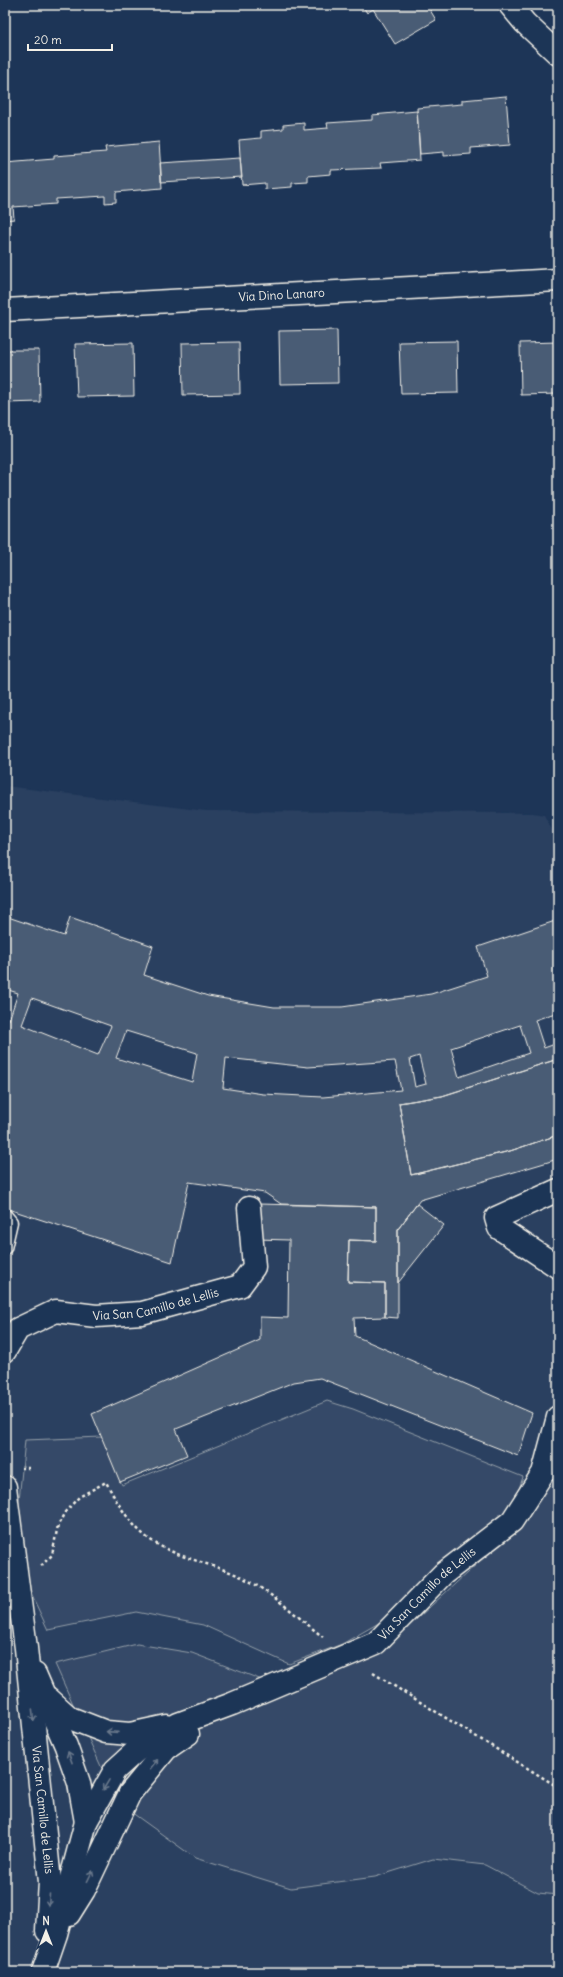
<svg xmlns="http://www.w3.org/2000/svg" width="563" height="1977" font-family="Delius,sans-serif">
<rect width="100%" height="100%" fill="#1d3557"/>
<filter id="ink" filterUnits="userSpaceOnUse"><feTurbulence type="fractalNoise" baseFrequency=".025" numOctaves="2"/><feDisplacementMap in="SourceGraphic" scale="8" xChannelSelector="R" yChannelSelector="G"/><feConvolveMatrix kernelMatrix="1 2 1 2 8 2 1 2 1" color-interpolation-filters="sRGB"/></filter>
<g filter="url(#ink)">
<!-- built -->
<path fill="#2a4060" d="M5,786L206,811L533,813L544,815L558,841V1972H5Z"/>
<!-- green -->
<path fill="#354a67" stroke="#949ea8" d="M327,1401L353,1409L523,1477L512,1509L426,1596L342,1644L289,1664L203,1625L136,1612L48,1630L27,1585L17,1520L25,1440L102,1437L122,1485Z
M558,1455V1895L538,1893L485,1865L433,1859L375,1877L291,1888L195,1858L117,1802L55,1664L137,1644L192,1653L288,1690L385,1648L515,1529Z"/>
<!-- building -->
<path fill="#485b74" stroke="#f4f1e8" fill-rule="evenodd" d="M5,5H12L5,12Z
M362,5H427L436,20L395,44L373,9L367,13Z
M506,96L510,145L471,148V154L444,156V152L420,154L417,108L462,104V100Z
M417,111L420,160L380,163L381,168L331,170V174L308,176V182L292,183V187L265,189V183L242,185L239,140L261,138V131L283,129V125L304,123V130L328,128L327,123L372,120V115Z
M159,142L162,188L116,192V202L105,203V196L56,199V204L13,207L14,219L5,220V163L54,159V156L106,152L105,147Z
M240,158L242,177L161,182L160,163Z
M337,330L338,383L280,384L279,331Z
M457,341L458,393L401,394L399,342Z
M239,342L240,394L183,395L182,343Z
M558,342V394L521,395L520,343Z
M133,343L134,396L77,397L75,344Z
M5,350H39L40,402L5,403Z
M5,916L64,936L70,917L153,946L144,975L208,996L274,1007H342L431,994L487,976L478,947L558,920V1012L535,1020L544,1048L558,1043V1059L442,1096L399,1103L411,1175L510,1151L558,1135V1159L420,1200L398,1229V1318L385,1317V1283L348,1282L349,1240L376,1241V1207L281,1204L265,1193L189,1182L172,1262L5,1208V1019L9,1020L18,993L5,989ZM32,998L111,1026L98,1055L22,1025ZM520,1025L529,1053L459,1077L451,1048ZM126,1031L197,1053L192,1082L116,1058ZM419,1056L426,1084L415,1087L410,1059ZM226,1058L308,1067L395,1061L401,1090L323,1097L263,1094L223,1088Z
M558,1059V1135L510,1151L411,1175L399,1103L442,1096Z
M259,1204L376,1207V1241L349,1240L348,1282L385,1283V1317L354,1318L355,1336L532,1413L518,1456L320,1378L294,1382L176,1429L187,1455L120,1482L92,1414L260,1340V1317L288,1318L289,1240L258,1239Z
M417,1204L444,1225L398,1283V1229Z"/>
<g fill="none" stroke-linecap="round" stroke-linejoin="round">
<defs>
<path id="lane" d="M5,1215L11,1222L5,1248"/>
<g id="street">
<path id="s1" d="M5,310L558,280"/>
<path d="M558,1190L496,1218L499,1228L558,1267"/>
<path id="s2" d="M5,1351L18,1329L56,1311L96,1316L142,1313L240,1286L254,1267L249,1208"/>
<path id="s3" d="M5,1487L26,1648L50,1882L47,1931"/>
<path d="M35,1674L66,1746L79,1783L86,1822"/>
<path d="M48,1698L70,1718L106,1732L130,1734L167,1726"/>
<path d="M69,1914L84,1890L130,1793L166,1749L188,1734"/>
<path id="s4" d="M43,1972L56,1934L86,1822L115,1770L136,1751L178,1724L232,1704L376,1643L443,1574L512,1521L543,1473L558,1417"/>
</g>
<path id="secondary" d="M510,5L525,23L558,54"/>
</defs>
<!-- lane casing -->
<use href="#lane" stroke="#f4f1e8" stroke-width="15"/>
<!-- street casing -->
<use href="#street" stroke="#f4f1e8" stroke-width="25"/>
<!-- secondary casing -->
<use href="#secondary" stroke="#f4f1e8" stroke-width="25"/>
<!-- path -->
<path stroke="#f4f1e8" stroke-width="2.5" stroke-dasharray="3 3" stroke-linecap="butt" d="M21,1468H29
M41,1566L52,1555L58,1525L65,1512L79,1497L106,1482C117,1503 132,1528 152,1541C182,1561 220,1564 251,1582C277,1597 300,1619 323,1637
M373,1673L558,1787"/>
<!-- lane -->
<use href="#lane" stroke="#1d3557" stroke-width="12"/>
<!-- street -->
<use href="#street" stroke="#1d3557" stroke-width="22"/>
<!-- secondary -->
<use href="#secondary" stroke="#1d3557" stroke-width="22"/>
</g>
<!-- one-way arrows -->
<defs><path id="oneway-shaft" d="M-6 0H5M1.5-3L5.5 0L1.5 3" fill="none" stroke-width="1.6" stroke-linecap="round" stroke-linejoin="round"/></defs>
<g stroke="#68778a">
<use href="#oneway-shaft" transform="translate(33 1715) rotate(84)"/>
<use href="#oneway-shaft" transform="translate(112 1732) rotate(-176)"/>
<use href="#oneway-shaft" transform="translate(70 1757) rotate(-110)"/>
<use href="#oneway-shaft" transform="translate(154 1764) rotate(-51)"/>
<use href="#oneway-shaft" transform="translate(106 1785) rotate(121)"/>
<use href="#oneway-shaft" transform="translate(90 1876) rotate(-64)"/>
<use href="#oneway-shaft" transform="translate(49 1900) rotate(95)"/>
</g>
</g>
<g text-anchor="middle" stroke-width="4" stroke-linejoin="round" paint-order="stroke">
<!-- street labels -->
<g font-size="12" fill="#f4f1e8" stroke="#1d3557">
<text dy="4" stroke="none"><textPath href="#s1" startOffset="277">Via Dino Lanaro</textPath></text>
<text dy="4" stroke="none"><textPath href="#s2" startOffset="169">Via San Camillo de Lellis</textPath></text>
<text dy="4" stroke="none"><textPath href="#s4" startOffset="579">Via San Camillo de Lellis</textPath></text>
<text dy="4" stroke="none"><textPath href="#s3" startOffset="325">Via San Camillo de Lellis</textPath></text>
</g>
</g>
<!-- margin -->
<rect width="563" height="1977" fill="none" stroke="#1d3557" stroke-width="20"/>
<rect x="10" y="10" width="543" height="1957" fill="none" stroke="#f4f1e8" stroke-width="1.5" filter="url(#ink)"/>
<!-- north arrow -->
<g transform="translate(46 1931)" stroke="#1d3557" stroke-width="3" paint-order="stroke">
<path d="M0-3L7 15L0 10L-7 15Z" fill="#f4f1e8"/>
<text y="-6" font-size="11" font-weight="bold" text-anchor="middle" fill="#f4f1e8">N</text>
</g>
<!-- scale -->
<path d="M28 44v6h84v-6" fill="none" stroke="#f4f1e8" stroke-width="2"/>
<text x="34" y="44" font-size="12" fill="#f4f1e8" stroke="#1d3557" stroke-width="3" paint-order="stroke">20 m</text>
</svg>
